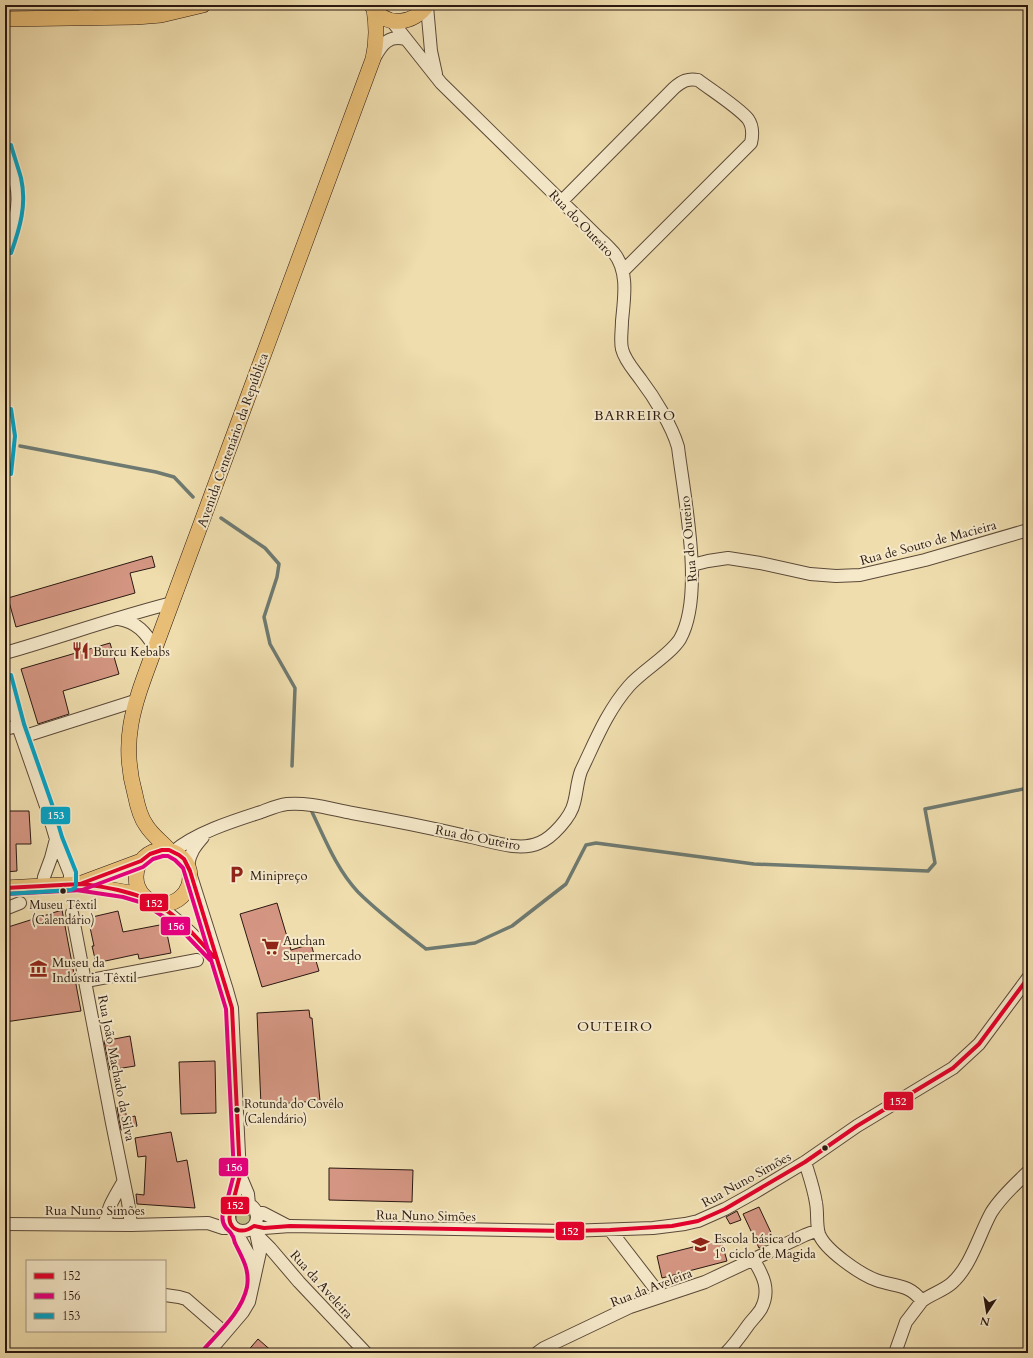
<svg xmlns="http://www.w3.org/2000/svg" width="1033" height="1358" font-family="Cardo,serif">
<rect width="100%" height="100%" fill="#efddae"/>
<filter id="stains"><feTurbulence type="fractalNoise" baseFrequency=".005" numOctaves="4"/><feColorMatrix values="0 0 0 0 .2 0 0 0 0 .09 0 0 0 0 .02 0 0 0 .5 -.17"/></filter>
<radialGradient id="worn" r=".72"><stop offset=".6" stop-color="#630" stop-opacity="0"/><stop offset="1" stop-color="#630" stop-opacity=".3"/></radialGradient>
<!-- green -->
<path fill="#c1be85" stroke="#766b4b" d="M236 1219a7 7 0 1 1 14 0a7 7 0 1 1-14 0Z"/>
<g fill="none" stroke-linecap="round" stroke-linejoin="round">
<!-- stream -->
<path stroke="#6e7a71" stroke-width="3.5" d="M20,446L156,472L174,477L193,497
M221,518L265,548L279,564L277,577L264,617L270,644L295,688L292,766
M312,812C325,839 337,870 358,892C379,913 403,931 426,949L475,943L512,926L566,884L586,845L596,843L754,864L928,871L935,863L925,809L1028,788"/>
</g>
<!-- building -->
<path fill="#d49682" stroke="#2a1811" d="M152,556L155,567L130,573L135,593L16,627L8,598Z
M110,643L119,674L63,691L69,714L38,724L21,669Z
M5,811H29L31,844H16L17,871L5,872Z
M277,903L291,950L311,944L319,971L262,987L240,914Z
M62,910L81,1011L5,1022V928Z
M118,911L123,932L165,924L171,953L139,959L138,954L96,963L92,946H94L88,918Z
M309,1010L310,1018H312L320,1101L261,1105L257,1013Z
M130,1036L135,1066L110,1070L104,1041Z
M215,1061L216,1113L181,1114L179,1062Z
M124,1106L127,1118L135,1116L137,1126L121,1130L117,1107Z
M171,1132L177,1162L187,1160L195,1208L137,1204L136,1194L144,1195L146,1156L138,1157L135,1138Z
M329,1168L413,1170L412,1202L329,1200Z
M759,1207L775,1241L759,1248L743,1214Z
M737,1211L741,1220L730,1224L726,1217Z
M721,1240L727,1261L662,1278L657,1256Z
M258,1339L274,1353H246Z"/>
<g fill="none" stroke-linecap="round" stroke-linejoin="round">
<defs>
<path id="minor" d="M83,5L90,17
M427,6L431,51L436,74
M375,57C382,44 389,35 405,39
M5,147C8,159 14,171 16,184C21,207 13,229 5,251
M562,201L674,88C682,81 688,78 698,80C711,90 738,107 748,119C753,126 753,134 751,143L623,271
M5,410L9,436L5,473
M692,565L708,561L728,558L760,563L810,574L836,576L860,575L925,560L1028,530
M119,619C137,622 146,633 155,648
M5,653C61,637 116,617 172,603
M5,677L18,726L48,812L56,839L70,874V884
M5,729L18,726
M22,737L135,701
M173,852C195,833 233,821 261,812C269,809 278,805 287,804C308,802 331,809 352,813C392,820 431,828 471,837C491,841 519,852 539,843C552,838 571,817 574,803C577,792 577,782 581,771C595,742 607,711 629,686C642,671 670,655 680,639C705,595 684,497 678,447C672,426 654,397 641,380C634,370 625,361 622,349C620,340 622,331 622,321C624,299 629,272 614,253C610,249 606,244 601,240L441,83L391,20
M188,865C190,853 195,846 203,837
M191,876L227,990L232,1008L240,1175L234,1198L235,1205
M43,885L44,877L51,858L56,839
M156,904C178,919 196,937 214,957
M5,909L20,903
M72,913L112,1123L128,1202L131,1225
M86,981L197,960
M805,1162C809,1175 814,1189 816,1203C818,1213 816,1225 819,1234C825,1250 860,1274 876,1280C895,1287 908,1283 922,1301L906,1322L895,1353
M240,1175L248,1194L249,1204
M229 1217a14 14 0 1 1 28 0a14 14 0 1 1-28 0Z
M256,1213H263L288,1226
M5,1224L131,1225L208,1223L223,1228H233
M105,1225C107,1207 115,1197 123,1182
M254,1226L264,1228L290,1226L567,1231L653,1228L685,1224L698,1221L725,1209L752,1194L805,1162L857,1126L953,1068L979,1044L1028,978
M610,1230L661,1296
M238,1231L239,1237L249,1255L255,1275
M256,1234L270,1248L299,1282L366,1353
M165,1295L179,1297L186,1299L225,1333
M922,1301C931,1294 943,1291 952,1283C971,1266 979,1235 991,1213C1000,1198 1015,1184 1028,1172
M208,1353L243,1312L249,1302L260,1252L256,1233
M537,1353L544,1348L630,1307L705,1282L805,1235L818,1230
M726,1353C735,1344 742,1334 749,1324C753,1319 758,1314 761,1309C771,1290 763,1275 753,1259"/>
<path id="major" d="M372,6C386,29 414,24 427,5
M5,19L136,17L161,15L203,5
M136 877a27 27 0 1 1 54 0a27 27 0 1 1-54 0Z
M169,850C162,842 152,835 146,825C140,817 137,804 135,794C119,737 136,700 155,648L373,59C377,42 377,27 374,9
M82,883L141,861
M5,888L80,884L130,893L146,898"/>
</defs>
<!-- minor casing -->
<use href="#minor" stroke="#5b4938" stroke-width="14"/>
<!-- major casing -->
<use href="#major" stroke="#2a1811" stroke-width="16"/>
<!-- minor -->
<use href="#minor" stroke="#f5e9ca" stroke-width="12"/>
<!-- major -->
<use href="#major" stroke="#e8be77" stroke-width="15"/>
<defs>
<path id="bus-1" d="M75,884C89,884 104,887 118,890C126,892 134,894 141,897C172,908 193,933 214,957
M5,888L80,884L141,861L150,854L162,850H169L179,855L184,859L190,871L232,1008L240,1175L234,1198L235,1205C221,1222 236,1239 254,1226L264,1228L290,1226L567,1231L610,1230L672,1226L698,1221L725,1209L805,1162L857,1126L953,1068L979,1044L1028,978"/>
<path id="bus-2" d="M76,890L123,897L143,903L170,921L187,936L210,960
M5,894L82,890L143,867L153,859L163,856H168L175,860L183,868L226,1009L234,1174L228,1197L229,1203C222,1210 220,1220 226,1228C228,1230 231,1232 232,1235C234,1237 234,1241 235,1243C242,1258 250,1269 247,1287C242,1311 220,1331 204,1349"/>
<path id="bus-3" d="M11,253C20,228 27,204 21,178C18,167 14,156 11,145
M11,409L15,436L11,474
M5,894L71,890L75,888L76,885V872L62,837L54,810L24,724L11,675"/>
</defs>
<!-- bus-1 casing -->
<use href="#bus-1" stroke="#f5e9ca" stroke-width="7"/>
<!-- bus-2 casing -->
<use href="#bus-2" stroke="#f5e9ca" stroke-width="7"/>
<!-- bus-3 casing -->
<use href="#bus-3" stroke="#f5e9ca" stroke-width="7"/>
<!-- bus-1 -->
<use href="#bus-1" stroke="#e4002b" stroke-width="4"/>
<!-- bus-2 -->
<use href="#bus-2" stroke="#e5007d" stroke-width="4"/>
<!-- bus-3 -->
<use href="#bus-3" stroke="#02a2c5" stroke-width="4"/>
</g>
<!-- icons -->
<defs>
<symbol id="restaurant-bare" viewBox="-9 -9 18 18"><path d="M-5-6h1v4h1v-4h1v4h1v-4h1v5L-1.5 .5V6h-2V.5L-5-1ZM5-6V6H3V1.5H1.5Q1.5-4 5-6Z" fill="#8f2418" stroke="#f5e9ca" stroke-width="2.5" paint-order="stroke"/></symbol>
<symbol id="parking-bare" viewBox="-9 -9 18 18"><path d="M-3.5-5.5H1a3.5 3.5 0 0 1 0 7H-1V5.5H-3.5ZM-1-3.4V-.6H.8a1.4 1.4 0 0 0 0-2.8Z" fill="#8f2418" stroke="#f5e9ca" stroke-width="2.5" paint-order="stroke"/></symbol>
<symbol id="supermarket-bare" viewBox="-9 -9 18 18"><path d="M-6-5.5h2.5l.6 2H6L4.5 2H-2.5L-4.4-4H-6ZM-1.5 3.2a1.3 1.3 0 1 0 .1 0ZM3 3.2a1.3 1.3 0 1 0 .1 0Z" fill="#8f2418" stroke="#f5e9ca" stroke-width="2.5" paint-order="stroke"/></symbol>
<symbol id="museum-bare" viewBox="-9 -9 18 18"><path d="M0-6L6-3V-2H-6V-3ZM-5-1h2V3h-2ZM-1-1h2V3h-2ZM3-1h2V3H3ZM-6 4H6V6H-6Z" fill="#8f2418" stroke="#f5e9ca" stroke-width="2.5" paint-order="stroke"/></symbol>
<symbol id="school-bare" viewBox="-9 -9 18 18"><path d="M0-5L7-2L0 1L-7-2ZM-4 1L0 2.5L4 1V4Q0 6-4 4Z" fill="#8f2418" stroke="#f5e9ca" stroke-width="2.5" paint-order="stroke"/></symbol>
</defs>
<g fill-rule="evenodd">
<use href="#restaurant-bare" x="68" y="638" width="25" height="25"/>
<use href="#parking-bare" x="224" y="862" width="25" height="25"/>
<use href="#supermarket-bare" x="258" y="934" width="25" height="25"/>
<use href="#museum-bare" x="26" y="956" width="25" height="25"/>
<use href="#school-bare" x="688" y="1232" width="25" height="25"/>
</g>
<!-- markers -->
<g fill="#2a1811" stroke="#f5e9ca" stroke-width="1.5">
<circle cx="63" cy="891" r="3.5"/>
<circle cx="237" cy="1110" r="3.5"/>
<circle cx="825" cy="1148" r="3.5"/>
</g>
<g text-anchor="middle" stroke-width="4" stroke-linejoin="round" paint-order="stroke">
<!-- bus labels -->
<g font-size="12" fill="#2a1811" stroke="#f5e9ca">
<text x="63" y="909">Museu Têxtil<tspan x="63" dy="15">(Calendário)</tspan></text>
<text x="244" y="1108" text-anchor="start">Rotunda do Covêlo<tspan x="244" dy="15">(Calendário)</tspan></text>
</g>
<!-- street labels -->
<g font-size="13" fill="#2a1811" stroke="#f5e9ca">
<text transform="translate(582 223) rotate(46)" y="5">Rua do Outeiro</text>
<text transform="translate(232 440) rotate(-70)" y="5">Avenida Centenário da República</text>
<text transform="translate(688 539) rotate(-95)" y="5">Rua do Outeiro</text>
<text transform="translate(928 542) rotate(-15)" y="5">Rua de Souto de Macieira</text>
<text transform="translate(478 837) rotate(11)" y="5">Rua do Outeiro</text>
<text transform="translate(117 1068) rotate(79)" y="5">Rua João Machado da Silva</text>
<text transform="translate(746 1179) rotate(-29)" y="5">Rua Nuno Simões</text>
<text x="95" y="1215">Rua Nuno Simões</text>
<text transform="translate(426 1215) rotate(1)" y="5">Rua Nuno Simões</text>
<text transform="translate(322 1284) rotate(48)" y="5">Rua da Aveleira</text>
<text transform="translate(651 1287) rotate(-21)" y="5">Rua da Aveleira</text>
</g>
<!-- poi labels -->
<g font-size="13" fill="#2a1811" stroke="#f5e9ca" text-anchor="start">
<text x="93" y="656">Burcu Kebabs</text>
<text x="250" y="880">Minipreço</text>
<text x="283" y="945">Auchan<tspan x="283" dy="15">Supermercado</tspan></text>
<text x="52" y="967">Museu da<tspan x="52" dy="15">Indústria Têxtil</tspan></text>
<text x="714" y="1243">Escola básica do<tspan x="714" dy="15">1º ciclo de Magida</tspan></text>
</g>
<!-- neighbourhood labels -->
<g font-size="14" letter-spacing="1" fill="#2a1811" stroke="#f5e9ca">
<text x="635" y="420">BARREIRO</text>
<text x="615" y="1031">OUTEIRO</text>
</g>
</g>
<g stroke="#f5e9ca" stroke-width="1.5">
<rect x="40" y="806" width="31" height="19" rx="4" fill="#02a2c5"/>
<rect x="139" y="893" width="30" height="19" rx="4" fill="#e4002b"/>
<rect x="160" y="916" width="31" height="20" rx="4" fill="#e5007d"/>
<rect x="883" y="1091" width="31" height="20" rx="4" fill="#e4002b"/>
<rect x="218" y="1157" width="31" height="20" rx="4" fill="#e5007d"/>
<rect x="220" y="1196" width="30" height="19" rx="4" fill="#e4002b"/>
<rect x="555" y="1221" width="30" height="20" rx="4" fill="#e4002b"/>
</g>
<g font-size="11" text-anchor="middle" font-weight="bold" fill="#fff">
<text x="56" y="819">153</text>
<text x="154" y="907">152</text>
<text x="176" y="930">156</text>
<text x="898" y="1105">152</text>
<text x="234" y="1171">156</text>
<text x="235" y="1209">152</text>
<text x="570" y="1235">152</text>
</g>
<!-- margin -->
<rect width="1033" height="1358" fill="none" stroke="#efddae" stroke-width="20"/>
<rect x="6" y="6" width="1021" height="1346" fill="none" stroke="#2a1811" stroke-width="2"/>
<rect x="10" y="10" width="1013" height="1338" fill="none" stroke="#2a1811"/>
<!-- legend -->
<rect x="26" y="1260" width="140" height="72" fill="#f5e9ca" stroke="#a49580"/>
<rect x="34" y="1273" width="20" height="6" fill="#e4002b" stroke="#a49580"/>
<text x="62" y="1280" font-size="12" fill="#2a1811">152</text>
<rect x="34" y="1293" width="20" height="6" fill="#e5007d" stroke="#a49580"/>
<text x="62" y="1300" font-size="12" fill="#2a1811">156</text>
<rect x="34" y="1313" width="20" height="6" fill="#02a2c5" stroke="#a49580"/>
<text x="62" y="1320" font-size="12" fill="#2a1811">153</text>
<!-- north arrow -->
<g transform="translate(987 1312) rotate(192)" stroke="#f5e9ca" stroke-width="3" paint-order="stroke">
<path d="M0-3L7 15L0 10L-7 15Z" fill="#2a1811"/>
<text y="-6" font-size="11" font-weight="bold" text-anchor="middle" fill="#2a1811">N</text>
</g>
<rect width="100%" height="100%" filter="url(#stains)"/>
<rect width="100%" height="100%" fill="url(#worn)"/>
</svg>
